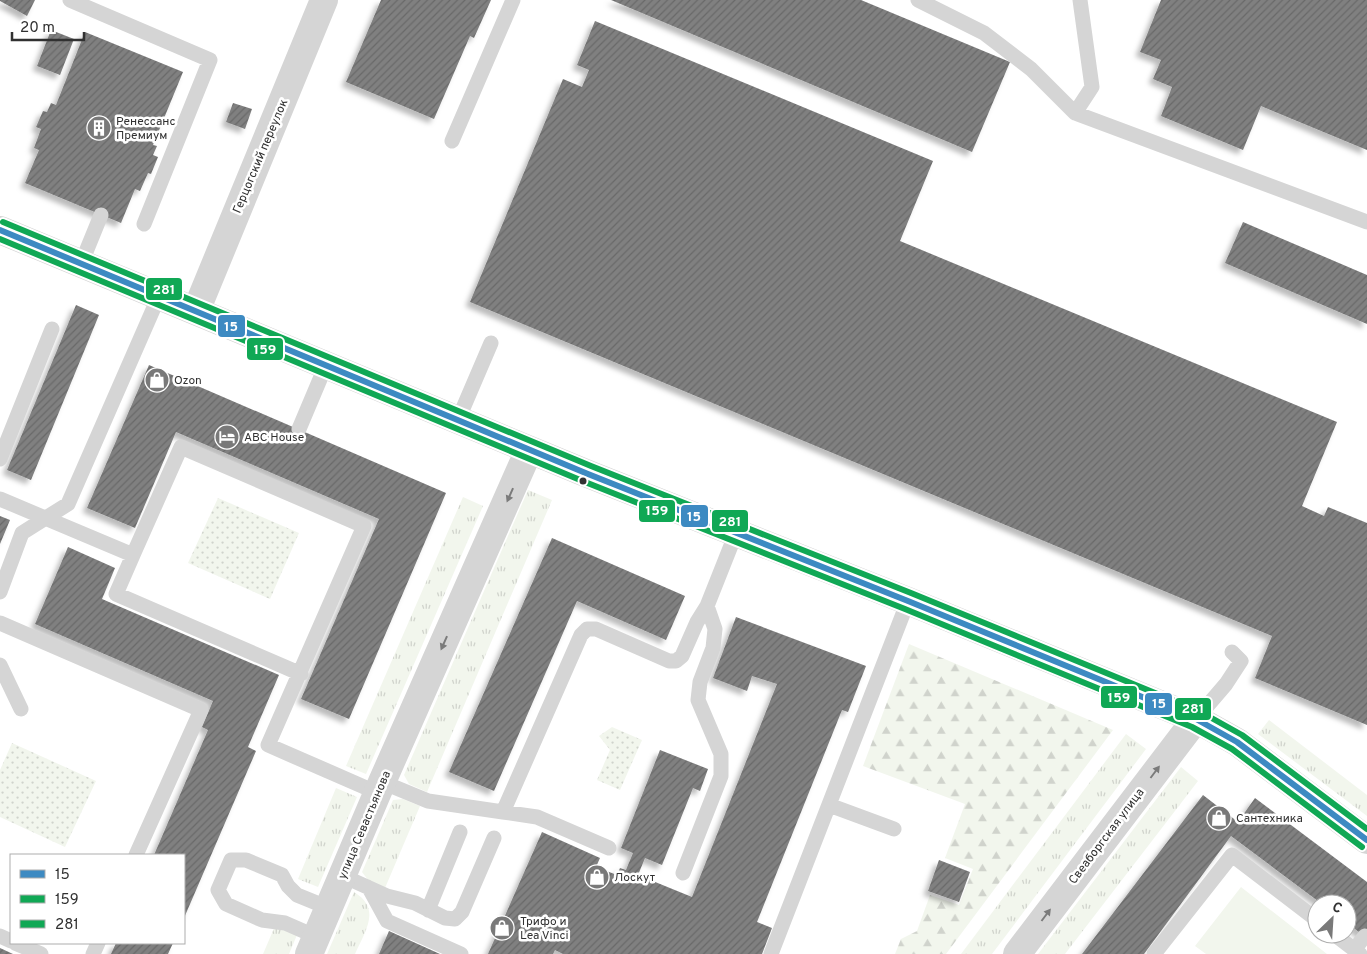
<svg xmlns="http://www.w3.org/2000/svg" width="1367" height="954" font-family="Overpass,sans-serif">
<defs>
<pattern id="grass-tufts" width="24" height="20" patternUnits="userSpaceOnUse" patternTransform="scale(1.25)"><rect width="24" height="20" fill="#f2f6ed"/><path d="M3 7l-1-3M5 7V3M7 7l1-3M15 17l-1-3M17 17v-4M19 17l1-3" fill="none" stroke="#d0d3cc"/></pattern>
<pattern id="forest-firs" width="22" height="20" patternUnits="userSpaceOnUse" patternTransform="scale(1.25)"><rect width="22" height="20" fill="#f2f6ed"/><path d="M5 1l3.5 6h-7zM16 11l3.5 6h-7z" fill="#d0d3cc"/></pattern>
<pattern id="park-dots" width="8" height="8" patternUnits="userSpaceOnUse" patternTransform="scale(1.25)"><rect width="8" height="8" fill="#f2f6ed"/><path d="M2 2h.1M6 6h.1" fill="none" stroke="#d0d3cc" stroke-width="1.8" stroke-linecap="round"/></pattern>
<pattern id="building-hatch" width="6" height="6" patternUnits="userSpaceOnUse" patternTransform="scale(1.25)"><rect width="6" height="6" fill="#808080"/><path d="M-1 1l2-2M0 6l6-6M5 7l2-2" fill="none" stroke="#696969"/></pattern>
<filter id="shadow"><feDropShadow dx="-4.5" dy="4.5" stdDeviation="2.5" flood-color="#0004"/></filter>
</defs>
<rect width="100%" height="100%" fill="#fff"/>
<!-- grass -->
<path fill="url(#grass-tufts)" d="M528,490L552,500L427,792L409,784L404,775Z
M463,497L483,506L366,774L346,766Z
M1269,720L1367,795V816L1258,734Z
M1126,734L1146,749L992,954H961Z
M1181,767L1198,781L1065,954H1038Z
M336,788L357,797L318,887L298,879Z
M403,799L420,806L385,888L368,880L362,872L393,800Z
M354,892C382,909 365,931 355,954H327Z
M275,926L297,935L289,954H263Z"/>
<!-- forest -->
<path fill="url(#forest-firs)" d="M909,644L1113,730L946,954H895L901,939L917,931L930,895L959,905L973,869L945,858L965,804L863,766Z"/>
<!-- park -->
<path fill="url(#park-dots)" d="M218,498L299,533L270,599L188,563Z
M612,727L642,740L620,790L597,780L610,750L599,736Z
M12,743L96,781L65,847L0,817V770Z"/>
<!-- pitch -->
<path fill="#f2f6ed" d="M1241,887L1327,954H1206L1195,946Z"/>
<!-- building -->
<path fill="url(#building-hatch)" filter="url(#shadow)" d="M0,0H35L27,16L0,1Z
M381,0H491L474,38L470,36L434,119L346,82Z
M611,0H861L1010,62L972,152Z
M1161,0H1367V150L1261,106L1243,150L1161,116L1172,87L1153,79L1161,60L1140,52Z
M595,21L933,161L900,241L1337,422L1302,506L1324,516L1328,507L1367,523V725L1255,678L1272,636L470,302L563,79L582,87L589,70L577,65Z
M51,30L74,39L60,75L37,66Z
M85,32L183,72L153,145L157,146L153,155L158,157L151,174L148,173L140,191L135,189L121,223L25,183L39,150L34,148L41,129L36,127L43,111L47,112L51,103L56,105Z
M233,103L252,109L245,129L226,122Z
M1243,222L1367,275V324L1225,263Z
M76,305L99,315L31,480L7,470Z
M149,365L446,493L349,719L301,699L379,519L176,432L135,528L87,508Z
M0,516L10,520L0,544Z
M552,538L685,596L666,640L577,601L494,791L449,772Z
M68,547L115,568L102,599L279,675L248,747L256,751L184,918V855H154L208,730L202,727L213,701L35,624Z
M736,617L866,666L848,712L842,710L757,922L772,928L762,954H563L555,950L553,954H488L542,832L600,858L596,867L617,875L620,868L626,870L633,853L621,848L660,750L708,769L700,791L693,788L662,865L645,858L638,875L692,897L777,684L752,676L747,691L713,678Z
M1203,795L1238,822L1255,798L1367,882V938L1347,923V904H1322L1231,836L1144,954H1082Z
M939,860L970,872L959,902L928,891Z
M389,931L440,954H379Z
M116,943H173L168,954H111Z
M0,948L13,954H0Z"/>
<g fill="none" stroke-linecap="round" stroke-linejoin="round">
<!-- service -->
<path stroke="#d5d5d5" stroke-width="15" d="M70,0L210,60L144,224
M918,0L984,33L1031,69L1075,113L1367,222
M1075,113L1092,87L1080,0
M452,141L513,0
M81,264L101,215
M458,420L491,343
M299,429L326,365
M0,459L52,329
M0,499L133,555L181,447L364,526L268,745L378,793
M133,555L116,594L301,674
M0,592L22,533L68,504L159,296
M0,623L201,710L136,855
M0,665L21,709
M1196,719L1226,684L1241,661L1232,652
M382,782L428,801L503,812L581,635L587,629H596L669,661H676L682,656L697,622L707,606L736,533
M829,805L894,829
M503,812L537,817L609,848
M683,873L721,776V754L698,700L700,682L713,648L715,629L707,606
M343,876L387,896L415,903L445,918L455,919L462,912L494,838
M369,888L387,921L461,954
M428,910L460,832
M1334,934L1360,954
M0,936L11,941
M317,937L285,923L262,920L226,904L218,890L231,860H246L282,875L288,886L297,895L329,908
M15,943L41,954
M1354,950L1365,936
M93,954L98,943
M771,954L908,601
M1154,954L1232,855L1317,920"/>
<!-- minor -->
<path stroke="#d5d5d5" stroke-width="28" d="M0,230L588,474L908,601L1196,719L1237,742L1367,840
M196,311L324,0
M309,954L382,782L529,450
M1017,954L1196,719"/>
<defs>
<path id="bus-1" d="M0,230L588,474L908,601L1196,719L1237,742L1367,840"/>
<path id="bus-2" d="M0,239L585,482L905,609L1192,727L1232,749L1362,847"/>
<path id="bus-3" d="M3,222L591,466L911,593L1199,711L1242,735L1367,829"/>
</defs>
<!-- bus-1 casing -->
<use href="#bus-1" stroke="#fff" stroke-width="10"/>
<!-- bus-2 casing -->
<use href="#bus-2" stroke="#fff" stroke-width="10"/>
<!-- bus-3 casing -->
<use href="#bus-3" stroke="#fff" stroke-width="10"/>
<!-- bus-1 -->
<use href="#bus-1" stroke="#3d8ac2" stroke-width="6"/>
<!-- bus-2 -->
<use href="#bus-2" stroke="#10a855" stroke-width="6"/>
<!-- bus-3 -->
<use href="#bus-3" stroke="#10a855" stroke-width="6"/>
</g>
<!-- one-way arrows -->
<defs><path id="oneway-solid" d="M-6-.8H1V-3.2L6.5 0L1 3.2V.8H-6Z" transform="scale(1.25)"/></defs>
<g fill="#7b7b7b">
<use href="#oneway-solid" transform="translate(510 495) rotate(114)"/>
<use href="#oneway-solid" transform="translate(444 643) rotate(114)"/>
<use href="#oneway-solid" transform="translate(1155 772) rotate(-53)"/>
<use href="#oneway-solid" transform="translate(1046 915) rotate(-53)"/>
</g>
<!-- icons -->
<defs>
<symbol id="building-disc" viewBox="-11 -11 22 22"><circle r="9.5" fill="#797979" stroke="#fff"/><path d="M-4-6H4V6H1V3H-1V6H-4ZM-2.5-4.3h1.7v1.8h-1.7ZM.8-4.3h1.7v1.8H.8ZM-2.5-1h1.7V.8h-1.7ZM.8-1h1.7V.8H.8Z" fill="#fff"/></symbol>
<symbol id="shop-disc" viewBox="-11 -11 22 22"><circle r="9.5" fill="#797979" stroke="#fff"/><path d="M-5-2.5h2.3a2.7 3.5 0 0 1 5.4 0H5L5.5 6h-11ZM-1.5-2.5h3a1.5 2.3 0 0 0-3 0Z" fill="#fff"/></symbol>
<symbol id="hotel-disc" viewBox="-11 -11 22 22"><circle r="9.5" fill="#797979" stroke="#fff"/><path d="M-6-4.5h1.5V1H6V5H4.5V3h-9V5H-6ZM-4 0a1.8 1.8 0 1 1 3.6 0ZM.5 0V-2.5h3Q6-2.5 6 0Z" fill="#fff"/></symbol>
</defs>
<g fill-rule="evenodd">
<use href="#building-disc" x="85" y="114" width="28" height="28"/>
<use href="#shop-disc" x="143" y="366" width="28" height="28"/>
<use href="#hotel-disc" x="213" y="423" width="28" height="28"/>
<use href="#shop-disc" x="1205" y="804" width="28" height="28"/>
<use href="#shop-disc" x="583" y="863" width="28" height="28"/>
<use href="#shop-disc" x="488" y="914" width="28" height="28"/>
</g>
<!-- markers -->
<circle fill="#313131" stroke="#fff" stroke-width="2" cx="583" cy="481" r="4.5"/>
<g text-anchor="middle" stroke-width="5" stroke-linejoin="round" paint-order="stroke">
<!-- poi labels -->
<g font-size="12" fill="#313131" stroke="#fff" text-anchor="start">
<text x="116" y="125">Ренессанс<tspan x="116" dy="14">Премиум</tspan></text>
<text x="174" y="384">Ozon</text>
<text x="244" y="441">ABC House</text>
<text x="1236" y="822">Сантехника</text>
<text x="614" y="881">Лоскут</text>
<text x="520" y="925">Трифо и<tspan x="520" dy="14">Lea Vinci</tspan></text>
</g>
<!-- street labels -->
<g font-size="12" fill="#313131" stroke="#fff">
<text transform="translate(260 156) rotate(-67)" y="4">Герцогский переулок</text>
<text transform="translate(364 825) rotate(-67)" y="4">улица Севастьянова</text>
<text transform="translate(1106 836) rotate(-53)" y="4">Свеаборгская улица</text>
</g>
</g>
<g stroke="#fff" stroke-width="2">
<rect x="145" y="277" width="38" height="24" rx="5" fill="#10a855"/>
<rect x="217" y="314" width="29" height="24" rx="5" fill="#3d8ac2"/>
<rect x="246" y="337" width="38" height="24" rx="5" fill="#10a855"/>
<rect x="638" y="499" width="38" height="24" rx="5" fill="#10a855"/>
<rect x="680" y="504" width="29" height="24" rx="5" fill="#3d8ac2"/>
<rect x="711" y="509" width="38" height="24" rx="5" fill="#10a855"/>
<rect x="1100" y="685" width="38" height="24" rx="5" fill="#10a855"/>
<rect x="1144" y="692" width="29" height="24" rx="5" fill="#3d8ac2"/>
<rect x="1174" y="697" width="38" height="24" rx="5" fill="#10a855"/>
</g>
<g font-size="14" text-anchor="middle" font-weight="bold" fill="#fff">
<text x="164" y="294">281</text>
<text x="231" y="331">15</text>
<text x="265" y="354">159</text>
<text x="657" y="515">159</text>
<text x="694" y="521">15</text>
<text x="730" y="526">281</text>
<text x="1119" y="702">159</text>
<text x="1159" y="708">15</text>
<text x="1193" y="713">281</text>
</g>
<!-- legend -->
<rect x="10" y="854" width="175" height="90" fill="#ffffff" stroke="#adadad"/>
<rect x="20" y="870" width="25" height="8" fill="#3d8ac2" stroke="#adadad"/>
<text x="55" y="879" font-size="15" fill="#313131">15</text>
<rect x="20" y="895" width="25" height="8" fill="#10a855" stroke="#adadad"/>
<text x="55" y="904" font-size="15" fill="#313131">159</text>
<rect x="20" y="920" width="25" height="8" fill="#10a855" stroke="#adadad"/>
<text x="55" y="929" font-size="15" fill="#313131">281</text>
<!-- north arrow -->
<g transform="translate(1332 919) rotate(25)"><circle r="24" fill="#ffffff" stroke="#adadad"/>
<path d="M0-4L9 19L0 12L-9 19Z" fill="#797979"/>
<text y="-8" font-size="14" font-weight="bold" text-anchor="middle" fill="#313131">С</text>
</g>
<!-- scale -->
<path d="M12 32v8h72v-8" fill="none" stroke="#313131" stroke-width="2.5"/>
<text x="20" y="32" font-size="15" fill="#313131" stroke="#ffffff" stroke-width="4" paint-order="stroke">20 m</text>
</svg>
